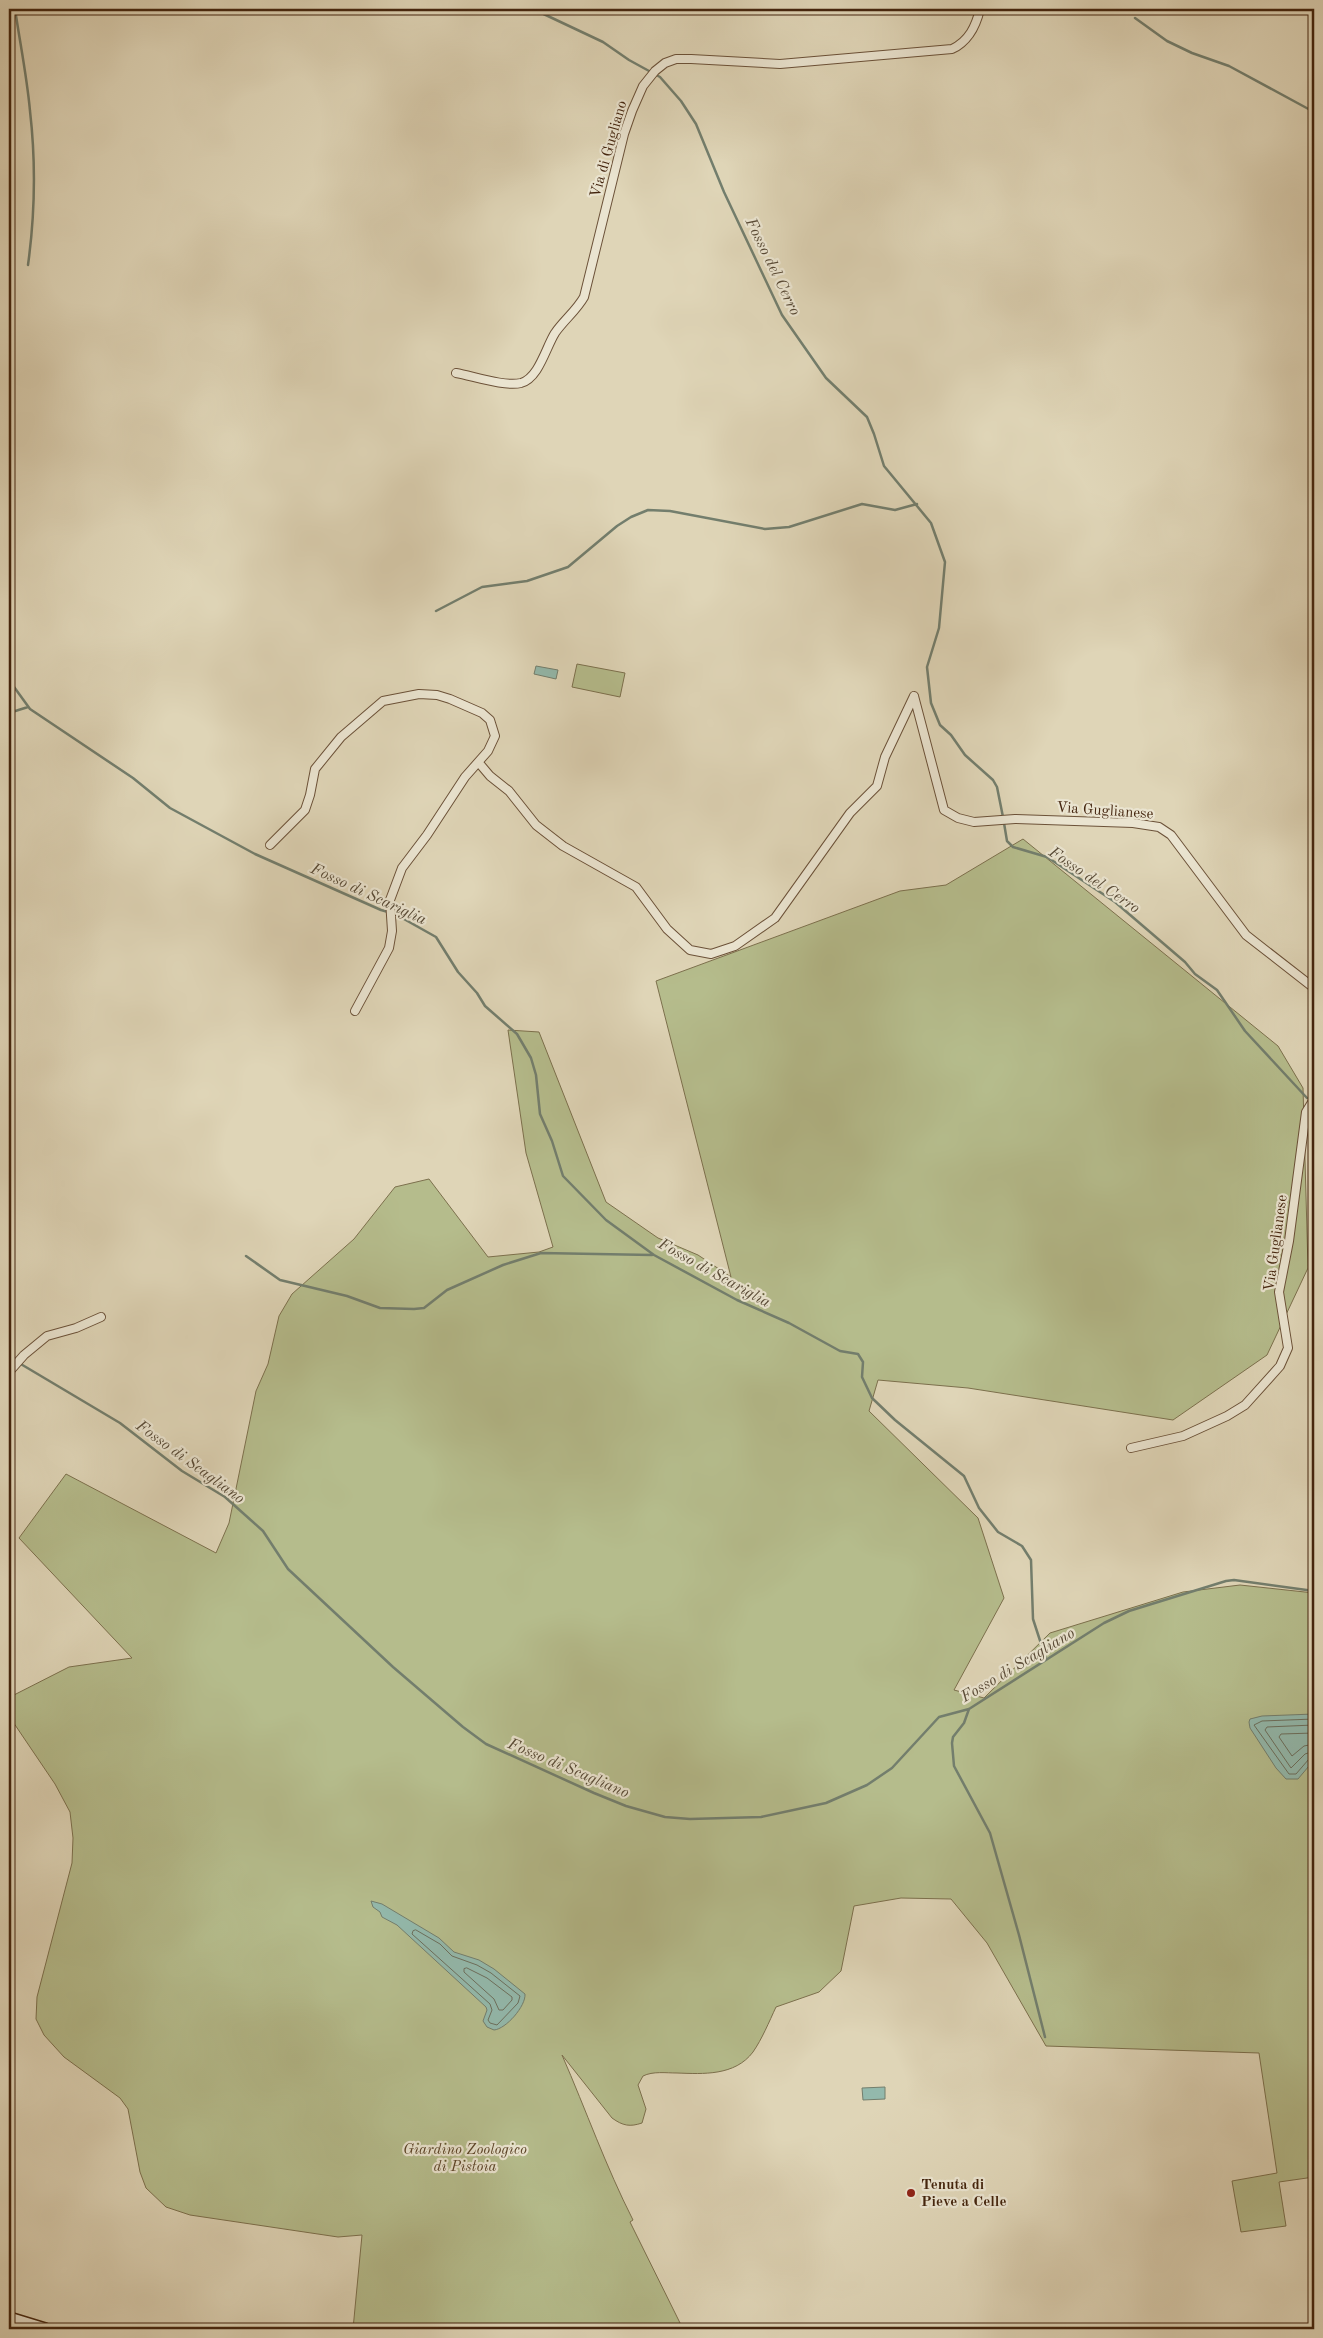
<svg xmlns="http://www.w3.org/2000/svg" width="1323" height="2338" font-family="'Old Standard TT',serif">
<rect width="100%" height="100%" fill="#dfd5b7"/>
<filter id="stains"><feTurbulence type="fractalNoise" baseFrequency=".004" numOctaves="4"/><feColorMatrix values="0 0 0 0 .2 0 0 0 0 .09 0 0 0 0 .02 0 0 0 .5 -.17"/></filter>
<radialGradient id="worn" r=".72"><stop offset=".6" stop-color="#630" stop-opacity="0"/><stop offset="1" stop-color="#630" stop-opacity=".3"/></radialGradient>
<!-- green -->
<path fill="#b5bc8c" stroke="#7c704d" d="M577,664L625,673L620,697L572,687Z
M1023,839L1278,1046L1303,1088L1308,1268L1267,1355L1173,1420L968,1388L878,1380L869,1411L978,1518L1004,1598L954,1690L984,1698L1050,1633L1183,1592L1240,1585L1314,1593V2177L1279,2182L1286,2226L1241,2232L1232,2181L1277,2173L1259,2053L1046,2046L987,1943L951,1899L901,1898L854,1906L841,1971L819,1992L776,2007C769,2022 762,2039 753,2052C735,2076 703,2074 677,2073C666,2073 653,2071 643,2076L638,2085L646,2109L642,2123C630,2127 623,2126 612,2118L562,2055C586,2110 606,2167 633,2220L630,2222L683,2329H353L362,2235L338,2237L190,2215L166,2207L146,2188L140,2172L128,2109L120,2098L64,2057L44,2035L36,2019L37,1997L72,1863L73,1838L70,1812L55,1784L9,1716L10,1697L69,1667L132,1658L19,1538L66,1474L216,1553L229,1523L256,1391L268,1364L279,1316L292,1294L354,1239L395,1187L429,1179L488,1257L539,1252L553,1247L526,1153L508,1030L539,1032L606,1202L658,1238L698,1255L731,1277L656,981L900,891L946,885Z"/>
<!-- water -->
<path fill="#93b9ac" stroke="#737e6d" d="M536,666L558,670L556,679L534,674Z
M1314,1714V1760L1298,1779H1286L1276,1768L1250,1728L1249,1722L1250,1719L1262,1716Z
M371,1901L382,1904L439,1938L454,1952L479,1960L494,1969L525,1994C526,2006 506,2029 494,2030L487,2027L483,2021L487,2010L486,2007L397,1925L382,1917L380,1912L373,1907Z
M885,2087V2099L863,2100L862,2088Z"/>
<g fill="none" stroke-linecap="round" stroke-linejoin="round">
<!-- shore -->
<path stroke="#6c6f5d" stroke-width="1" d="M1314,1719L1262,1721L1254,1725L1289,1774H1296L1309,1759L1314,1757
M1314,1725L1267,1727L1265,1730L1291,1768L1305,1754L1314,1751
M1314,1733L1281,1734L1279,1737L1292,1756L1304,1746L1314,1744
M416,1930L440,1944L452,1956L477,1965L491,1973L520,1996L518,2003L497,2025L490,2023L488,2020L492,2010L490,2004L412,1934L413,1931Z
M467,1968L487,1978L512,1997V2000L503,2010H499L494,1999L464,1972V1969Z"/>
<!-- stream -->
<path stroke="#737e6d" stroke-width="2.5" d="M15,9C20,43 27,77 30,111C36,163 35,214 28,265
M533,9L603,42L629,60L660,77L681,101L696,124L724,192L782,315L826,378L867,417L874,434L884,466L931,523L945,562L939,628L927,667L931,703L940,725L951,735L965,755L993,780L997,787L1003,817
M1135,18L1167,41L1192,53L1229,66L1314,112
M436,611L482,587L527,581L568,567L617,526L631,517L648,510L670,511L765,529L789,527L862,504L895,510L917,504
M9,680L30,709L133,778L170,808L255,854L381,910L395,914L436,937L458,972L477,993L485,1006L517,1034L531,1058L536,1075L540,1114L552,1141L563,1176L606,1220L654,1255L737,1300L789,1323L840,1351L858,1354L863,1362L862,1377L872,1398L895,1420L964,1476L979,1508L998,1532L1022,1546L1031,1560L1033,1619L1046,1659
M9,713L28,707
M1004,823L1007,841L1013,847L1047,857L1115,902L1185,962L1195,974L1217,990L1245,1031L1307,1098
M1309,1113L1314,1133
M246,1256L280,1280L347,1296L380,1308L414,1309L424,1308L447,1290L503,1265L541,1253L652,1255
M9,1357L120,1423L182,1471L225,1497L263,1531L288,1569L393,1667L463,1727L486,1744L594,1793L626,1806L665,1817L690,1819L761,1817L826,1803L867,1785L892,1768L939,1717L969,1709L1104,1623L1129,1611L1226,1581L1234,1580L1314,1591
M969,1709L964,1723L953,1737L952,1743L954,1766L990,1833L1019,1935L1045,2037"/>
<defs>
<path id="minor" d="M456,373C473,376 505,387 521,383C539,378 546,347 555,333C564,320 576,311 584,297L624,134L632,111L643,86L655,71L665,63L676,59H691L780,64L952,49C969,41 976,26 980,9
M914,696L944,810L958,818L974,822L1015,819L1133,823L1159,827L1171,835L1246,935L1314,988
M479,763L490,776L509,791L536,825L563,846L636,887L667,929L690,950L711,954L735,946L775,918L850,813L877,786L885,757L914,696
M270,845L305,810L310,795L315,769L341,737L383,701L419,694L437,695L450,699L482,713L490,720L495,736L488,751L465,777L427,835L402,868L390,900L392,931L389,948L355,1011
M9,1372L24,1355L47,1336L76,1328L101,1317
M1131,1448L1183,1436L1227,1416L1245,1405L1280,1366L1288,1348L1279,1292L1289,1241L1306,1112L1314,1099"/>
<path id="secondary" d="M9,2318L45,2329"/>
</defs>
<!-- minor casing -->
<use href="#minor" stroke="#6b5138" stroke-width="10"/>
<!-- secondary casing -->
<use href="#secondary" stroke="#44250e" stroke-width="14"/>
<!-- minor -->
<use href="#minor" stroke="#eae4d0" stroke-width="8"/>
<!-- secondary -->
<use href="#secondary" stroke="#eae4d0" stroke-width="11"/>
</g>
<!-- markers -->
<circle fill="#8f2418" stroke="#eae4d0" stroke-width="2" cx="911" cy="2193" r="5"/>
<g text-anchor="middle" stroke-width="4.5" stroke-linejoin="round" paint-order="stroke">
<!-- street labels -->
<g font-size="15" fill="#44250e" stroke="#eae4d0">
<text transform="translate(608 149) rotate(-74)" y="5">Via di Gugliano</text>
<text transform="translate(1105 810) rotate(4)" y="5">Via Guglianese</text>
<text transform="translate(1275 1243) rotate(-82)" y="5">Via Guglianese</text>
</g>
<!-- park labels -->
<g font-size="15" font-style="italic" fill="#5b4327" stroke="#eae4d0">
<text x="465" y="2154">Giardino Zoologico<tspan x="465" dy="17">di Pistoia</tspan></text>
</g>
<!-- poi labels -->
<g font-size="15" font-weight="bold" fill="#44250e" stroke="#eae4d0" text-anchor="start">
<text x="921" y="2189">Tenuta di<tspan x="921" dy="17">Pieve a Celle</tspan></text>
</g>
<!-- water labels -->
<g font-size="16" font-style="italic" fill="#584a36" stroke="#eae4d0">
<text transform="translate(774 266) rotate(64)" y="6">Fosso del Cerro</text>
<text transform="translate(1095 879) rotate(34)" y="6">Fosso del Cerro</text>
<text transform="translate(369 893) rotate(25)" y="6">Fosso di Scariglia</text>
<text transform="translate(715 1272) rotate(29)" y="6">Fosso di Scariglia</text>
<text transform="translate(191 1461) rotate(36)" y="6">Fosso di Scagliano</text>
<text transform="translate(1017 1664) rotate(-31)" y="6">Fosso di Scagliano</text>
<text transform="translate(569 1767) rotate(23)" y="6">Fosso di Scagliano</text>
</g>
</g>
<!-- margin -->
<rect width="1323" height="2338" fill="none" stroke="#dfd5b7" stroke-width="30"/>
<rect x="10" y="10" width="1303" height="2318" fill="none" stroke="#44250e" stroke-width="2.5"/>
<rect x="15" y="15" width="1293" height="2308" fill="none" stroke="#44250e"/>
<rect width="100%" height="100%" filter="url(#stains)"/>
<rect width="100%" height="100%" fill="url(#worn)"/>
</svg>
